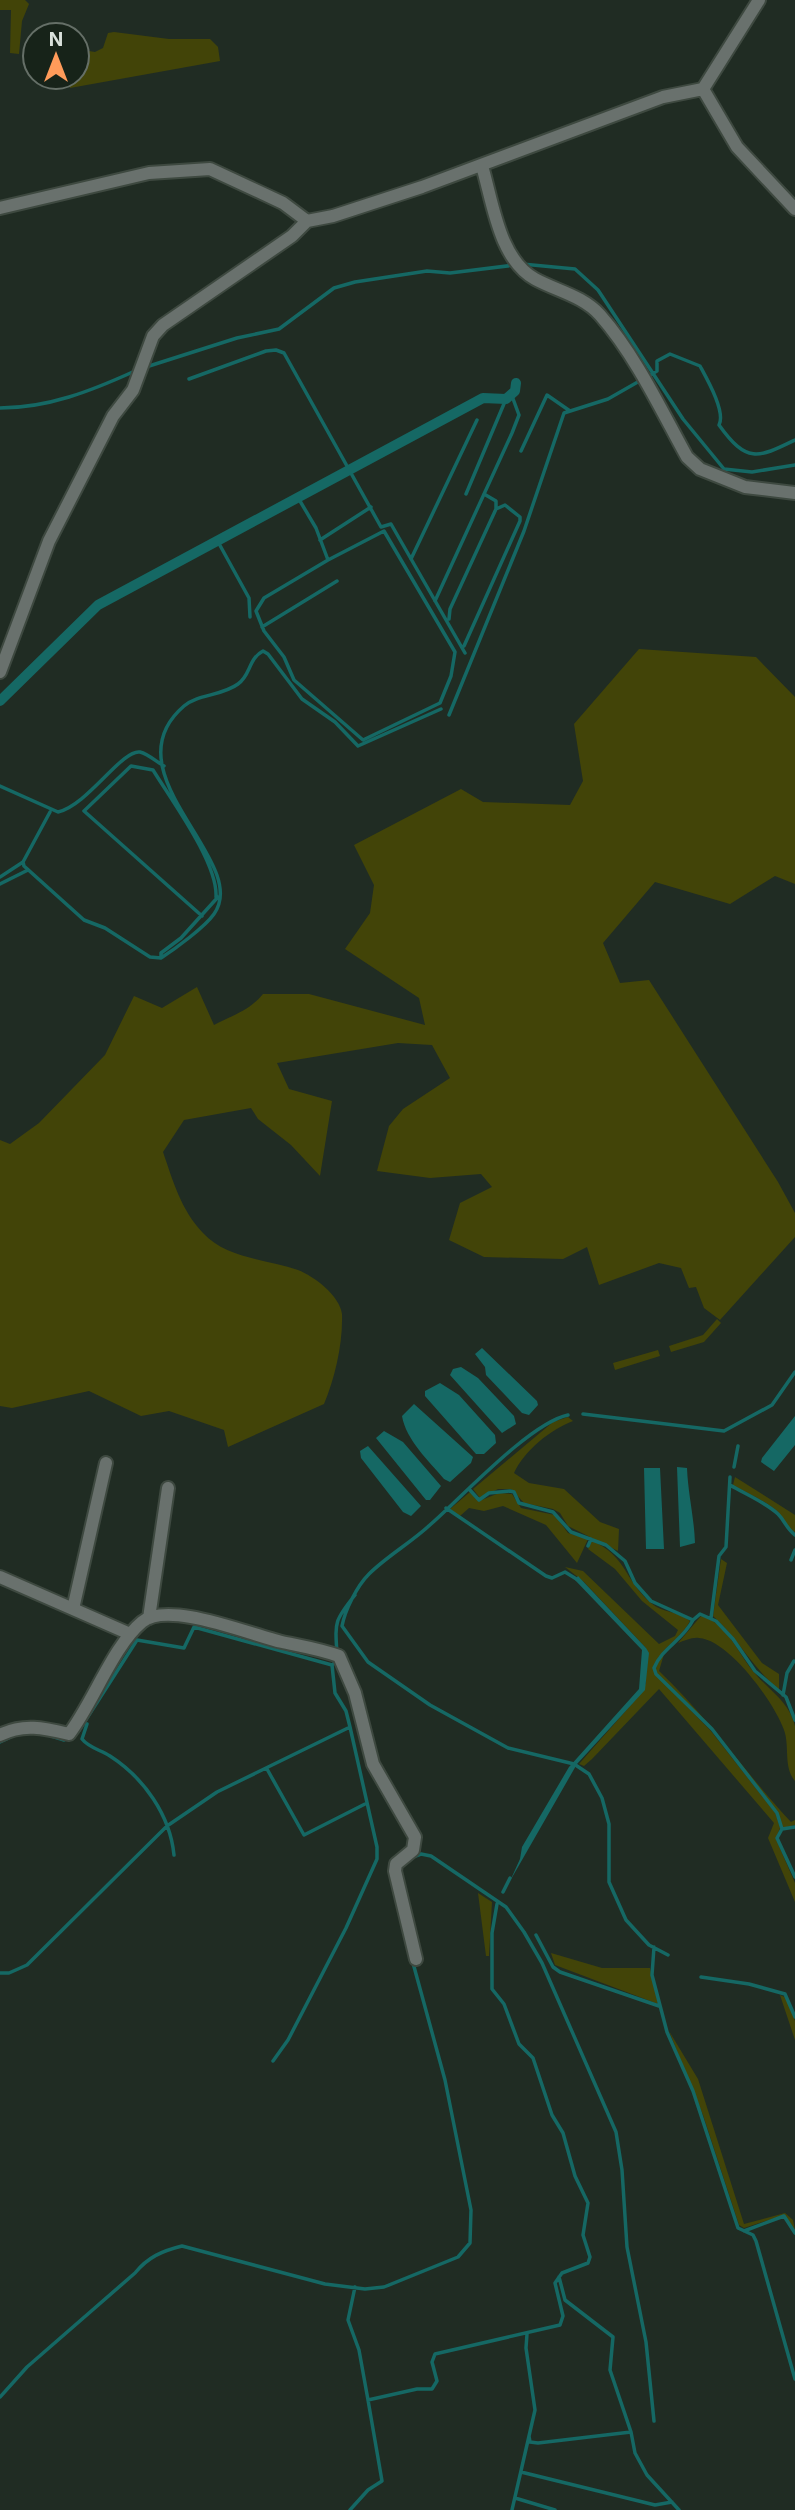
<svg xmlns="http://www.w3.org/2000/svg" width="795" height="2510" font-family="Inter,sans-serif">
<rect width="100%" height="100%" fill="#202c23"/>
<!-- green -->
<path fill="#424408" d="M0,0H25L29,4L22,21L19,54L10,53L11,10H0Z
M114,32L169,39H210L218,47L220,61L70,88L68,77H77V49L95,52L103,48L108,33Z
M639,649L756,657L795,697V884L775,876L730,904L655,882L603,943L620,983L649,980L778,1182L795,1213V1237L720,1320L704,1308L696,1287L689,1288L681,1268L659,1263L599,1285L587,1247L563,1259L484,1257L449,1240L460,1203L492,1187L481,1174L430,1178L377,1171L389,1126L403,1109L450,1078L432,1045L398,1043L277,1063L289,1089L332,1101L320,1176L291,1145L258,1119L251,1108L184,1120L163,1152C173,1181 181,1210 203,1233C227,1259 267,1259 298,1270C314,1276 340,1296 342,1314C343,1343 335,1378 324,1404L228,1447L224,1430L169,1411L141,1416L89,1391L12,1408L0,1406V1140L10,1144L39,1123L105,1055L134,996L162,1008L197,987L214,1025C233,1015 249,1011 263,994H309L425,1025L419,998L345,949L370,913L374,885L354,845L461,789L483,802L570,805L583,781L574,724Z
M717,1319L721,1323L704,1342L671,1352L669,1346L703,1335Z
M658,1350L660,1356L615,1370L613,1363Z
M568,1417L573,1421C551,1429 524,1451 514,1473L529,1483L564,1489L600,1522L619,1529L618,1551L568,1526L560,1513L553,1509L524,1503L511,1489H498L480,1498L473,1489L553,1422Z
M735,1477L795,1515V1532C785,1528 786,1524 781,1516C772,1503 746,1493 733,1485Z
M470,1492L479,1501L499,1493L512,1494L521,1508L555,1515L568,1533L588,1539L577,1563L546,1525L503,1506L484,1511L469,1508L460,1516L450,1509Z
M592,1541C626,1555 625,1581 651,1603C662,1613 679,1611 690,1621C680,1640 660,1648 653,1668L656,1675L711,1731L776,1814L780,1828L776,1839L795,1883V1902L768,1838L774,1823L659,1689L592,1759L584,1766L579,1764L637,1698L646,1683V1648L584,1582L565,1567L583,1571L659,1644L675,1636L678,1630L642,1601L615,1569L588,1549Z
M721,1559L727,1563L718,1605L762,1663L779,1674V1690C753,1668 738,1639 713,1616Z
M701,1616C727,1622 737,1652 753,1671C767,1689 790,1702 795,1726C795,1743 795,1765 795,1781C783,1767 790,1746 784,1730C774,1702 729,1640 699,1638C692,1637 684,1641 678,1643Z
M664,1654L659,1671C709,1718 745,1773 791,1822L795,1820V1825L783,1828L777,1813L712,1728L657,1674L655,1668L660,1655Z
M478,1893L492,1902L489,1956H486Z
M551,1953L602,1968H650L658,2004L555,1965Z
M780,1995L787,1998L795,2021V2040Z
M669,2031L698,2079L744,2224L785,2213L793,2220L795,2230L784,2215L744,2228L739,2225L703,2115Z"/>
<!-- water -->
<path fill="#156864" d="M482,1348L537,1401L538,1405L529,1415L522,1413L486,1375L485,1367L475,1354Z
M461,1367L478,1378L514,1416L516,1424L502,1433L450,1375L453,1369Z
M440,1383L459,1395L495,1435L496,1443L484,1454H476L425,1396V1391Z
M414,1404L473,1457L471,1463L450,1482L444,1479C429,1461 406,1440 402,1416Z
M795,1416V1445L774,1471L761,1462L762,1458Z
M384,1431L403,1442L441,1486L430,1500H426L376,1438Z
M368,1446L421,1506L411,1516L403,1512L361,1458L360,1451Z
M677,1467L687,1468C688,1494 694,1516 695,1543L680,1547Z
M644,1468H660L664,1549H646Z
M578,1576L646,1648L649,1653L645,1690L577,1764L510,1881L520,1859L522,1847L569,1767L639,1689L642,1650L575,1580Z"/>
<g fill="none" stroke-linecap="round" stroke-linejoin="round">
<!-- stream -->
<path stroke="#156864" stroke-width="3.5" d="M522,264L575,269L598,290L683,419L724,469L752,472L795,465
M146,367L237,338L279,329L334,288L355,282L427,271L450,273L515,265
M189,379L266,351L276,350L284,353L381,527L391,524L465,653
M0,408C48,408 91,391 135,371
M521,451L547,395L570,411
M466,494L506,399
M297,496L316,528L328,560L384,531L455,652L451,676L440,703L363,740L294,680L284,657L264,631L256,611L264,598L328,560
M217,540L249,598L250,617
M320,540L371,507
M411,559L477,420
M435,601L512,433L519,415L512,396
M449,619L450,609L496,509
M262,627L337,581
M464,646L520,521V517L505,505L496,509V501L484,494
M449,715L524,531L564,413L608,399L657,371V361L670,354L700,366C707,379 726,412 719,425C747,464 758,458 795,440
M0,786L58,812C88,805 122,749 140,752C148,754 157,762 164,766
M50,812L23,862L24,866L84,920L105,928L150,957L161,958C175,949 205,927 214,914C252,861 106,773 184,706C198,694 222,696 238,684C251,675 248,659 263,651L268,654L302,699L335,722L358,746L441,709
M0,877L23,862
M0,884L28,870
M202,916L84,811L131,766L153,770C172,801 218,863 216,897
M161,958V953L181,938L218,897
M583,1414L724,1431L772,1405L795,1372
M568,1415C530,1423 462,1497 431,1524C412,1542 387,1556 369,1574C357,1586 345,1610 342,1626L368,1662L430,1705L508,1748L574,1764L589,1774L602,1798L609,1824V1882L626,1920L649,1945L668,1955
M734,1467L738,1446
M730,1485C745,1494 765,1502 778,1514C785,1521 786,1528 795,1535
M469,1489L479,1500L489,1493L510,1491L514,1492L519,1503L553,1512L571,1532L606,1545L625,1561L635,1583L651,1601L693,1620L700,1614L716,1621L733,1639L755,1671L786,1697L795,1720
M446,1508L546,1576L552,1578L565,1572L578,1580
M588,1546L591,1539
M791,1560L795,1550
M711,1618L719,1556L726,1547L730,1477
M693,1620C683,1640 662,1648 654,1668L656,1674L712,1729L777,1813L782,1829L777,1838L795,1877
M337,1654C335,1622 334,1621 355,1595
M783,1695L787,1673L794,1661
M87,1724L82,1739C89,1748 101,1750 110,1756C144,1778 170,1815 174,1855
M48,1735L64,1740L78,1732L137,1640L184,1648L194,1627L332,1665
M0,1742L13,1736
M267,1769L304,1835L365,1804
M782,1829L795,1827
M413,1857L421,1854L431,1856L506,1907L524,1932L542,1963L616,2132L622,2170L627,2247L646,2342L654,2421
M503,1892L510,1878
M536,1935L553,1967L560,1972L659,2006
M654,1947L652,1975L667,2032L693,2091L738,2228L753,2235L756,2241L795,2379
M0,1973H9L27,1965L167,1826L217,1792L350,1727L346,1711L335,1693L332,1665L337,1661
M701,1977L749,1984L785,1994L795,2017
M273,2061L288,2040L346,1928L377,1859V1847L350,1727
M744,2231L784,2216L795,2233
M559,2277L565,2300L613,2337L610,2370L631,2432L635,2453L647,2475L679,2510
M355,2287L348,2320L359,2350L368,2400
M0,2397L27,2367L135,2273C148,2257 162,2251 182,2246L325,2284L365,2289L384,2287L458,2257L470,2243L471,2210L445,2080L413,1963
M529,2436L530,2442L538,2443L631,2432
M521,2472L655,2505L672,2502
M515,2498L555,2510
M350,2510L368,2490L382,2481L368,2400L417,2389H432L437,2381L432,2362L435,2354L560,2325L563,2316L555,2283L562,2273L588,2263L590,2257L583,2235L588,2203L575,2176L563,2133L552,2115L533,2058L519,2044L504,2004L492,1989V1933L497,1904
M512,2510L535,2410L526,2348L527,2334"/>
<!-- canal -->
<path stroke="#156864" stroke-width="10" d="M0,701L98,605L483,398L506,399L515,391L516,383"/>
<defs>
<path id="minor" d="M703,89L737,147L795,209
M482,166C493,203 499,259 535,279C557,291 583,296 600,315C636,356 661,410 687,457L700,469L745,487L795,493
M0,208L149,173L210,169L283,203L307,221
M0,672L49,541L113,416L133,390L153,336L163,325L292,236L307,221L333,216L422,187L663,97L703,89L759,0
M0,1577L130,1634
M73,1609L106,1463
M149,1618L168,1488
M0,1735C23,1723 44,1728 69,1734C93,1703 113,1646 142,1622C168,1600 251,1635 282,1642C301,1646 320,1649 339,1656L355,1693L373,1764L415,1837L413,1850L396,1864L395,1871L416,1959"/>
</defs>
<!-- minor casing -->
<use href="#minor" stroke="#3e4940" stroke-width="16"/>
<!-- minor -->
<use href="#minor" stroke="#69716d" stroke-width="12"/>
</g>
<!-- north arrow -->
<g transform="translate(56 56)"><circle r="33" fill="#172319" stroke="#656f67" stroke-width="2"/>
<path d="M0-5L12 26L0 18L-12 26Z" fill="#ff9b5a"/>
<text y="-10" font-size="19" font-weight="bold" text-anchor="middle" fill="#d9e1db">N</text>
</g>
</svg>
